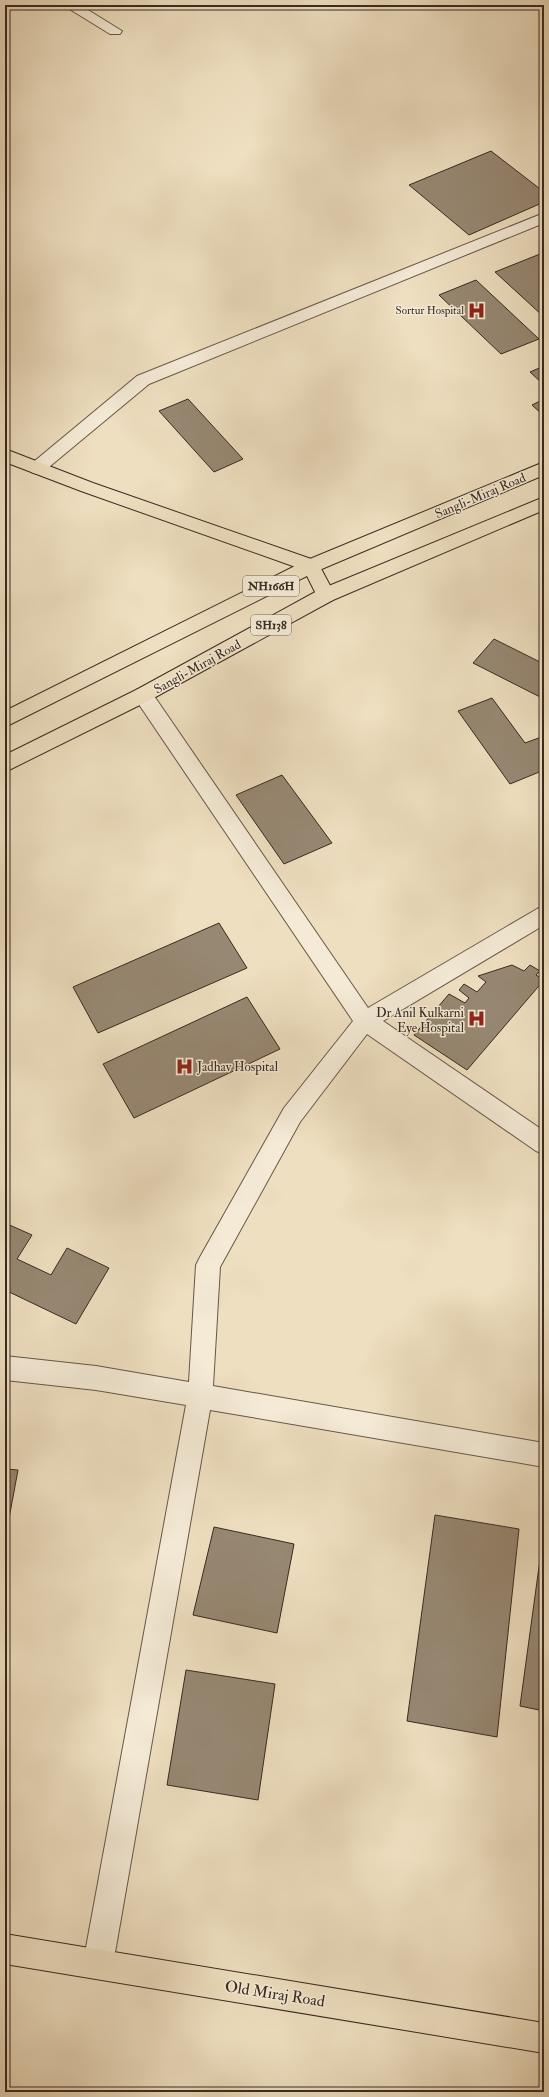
<svg xmlns="http://www.w3.org/2000/svg" width="549" height="2097" font-family="'IM FELL Double Pica',serif">
<rect width="100%" height="100%" fill="#eedfc0"/>
<filter id="stains"><feTurbulence type="fractalNoise" baseFrequency=".005" numOctaves="4"/><feColorMatrix values="0 0 0 0 .2 0 0 0 0 .09 0 0 0 0 .02 0 0 0 .5 -.17"/></filter>
<radialGradient id="worn" r=".72"><stop offset=".6" stop-color="#630" stop-opacity="0"/><stop offset="1" stop-color="#630" stop-opacity=".3"/></radialGradient>
<!-- building -->
<path fill="#978873" stroke="#382a20" d="M491,151L544,192V202L469,235L409,185Z
M540,254L544,258V317L495,272Z
M476,280L539,339L501,354L439,295Z
M544,366V385L530,372Z
M188,399L243,459L214,472L159,411Z
M544,399V416L532,405Z
M494,639L544,664V699L473,663Z
M492,698L525,743L544,736V770L510,784L458,711Z
M282,775L332,843L284,864L236,795Z
M219,923L247,968L98,1033L73,987Z
M512,965L524,971L530,965L540,971L536,975L544,980L467,1070L414,1035L449,994L465,1003L469,998L459,990L464,984L477,992L486,982L478,976Z
M247,997L280,1049L134,1118L103,1064Z
M5,1223L32,1235L17,1259L51,1275L67,1248L109,1268L76,1324L5,1290Z
M5,1469L18,1470L5,1540Z
M435,1515L519,1529L497,1737L407,1721Z
M214,1527L294,1544L277,1633L193,1615Z
M544,1530V1711L520,1706Z
M186,1670L275,1684L258,1800L167,1785Z"/>
<g fill="none" stroke-linecap="round" stroke-linejoin="round">
<defs>
<path id="minor" d="M63,5H80L122,31L120,34H110Z
M544,213V223L149,384L43,472L37,474L31,472L28,468L31,464L137,376Z
M143,688L150,690L368,1008L537,909L544,906V925L383,1021L544,1131V1154L536,1151L367,1034L300,1122L220,1267L213,1386L544,1443V1467L210,1410L113,1964L108,1974L98,1979L88,1974L83,1964L186,1405L96,1390L5,1380V1356L96,1366L189,1382L196,1265L200,1257L284,1108L353,1021L136,700L133,695L136,690Z"/>
<path id="major" d="M5,449L93,483L317,561L335,595L333,600L326,602L319,600L304,570L81,491L5,462Z
M5,1934L544,2023V2053L5,1964Z"/>
<path id="highway" d="M544,462V475L317,571L5,727V711L305,561Z
M544,497V510L333,600L150,700L5,772V755L136,690L319,590Z"/>
</defs>
<!-- minor casing -->
<use href="#minor" stroke="#665748" stroke-width="2"/>
<!-- major casing -->
<use href="#major" stroke="#382a20" stroke-width="2"/>
<!-- highway casing -->
<use href="#highway" stroke="#382a20" stroke-width="2"/>
<!-- minor -->
<use href="#minor" fill="#f4ead6" fill-rule="evenodd"/>
<!-- major -->
<use href="#major" fill="#eedfc0" fill-rule="evenodd"/>
<!-- highway -->
<use href="#highway" fill="#eedfc0" fill-rule="evenodd"/>
</g>
<!-- icons -->
<defs>
<symbol id="hospital-bare" viewBox="-9 -9 18 18"><path d="M-5-5h3v3.5h4V-5h3V5h-3V1.5h-4V5h-3Z" fill="#8f2418" stroke="#f4ead6" stroke-width="2.5" paint-order="stroke"/></symbol>
</defs>
<g fill-rule="evenodd">
<use href="#hospital-bare" x="464" y="298" width="25" height="25"/>
<use href="#hospital-bare" x="464" y="1006" width="25" height="25"/>
<use href="#hospital-bare" x="172" y="1054" width="25" height="25"/>
</g>
<g text-anchor="middle" stroke-width="3" stroke-linejoin="round" paint-order="stroke">
<!-- far-poi labels -->
<g font-size="11" fill="#382a20" stroke="#f4ead6" text-anchor="end">
<text x="464" y="314">Sortur Hospital</text>
</g>
<!-- shield labels -->
<g fill="#f4ead6" stroke="#706457" stroke-width="1">
<rect x="243" y="576" width="56" height="20" rx="3"/>
<rect x="251" y="615" width="40" height="20" rx="3"/>
</g>
<g font-size="12" font-weight="bold" fill="#382a20">
<text x="271" y="590">NH166H</text>
<text x="271" y="629">SH138</text>
</g>
<!-- street labels -->
<g font-size="13" fill="#382a20" stroke="#f4ead6">
<text transform="translate(480 495) rotate(-23)" y="5">Sangli-Miraj Road</text>
<text transform="translate(197 666) rotate(-29)" y="5">Sangli-Miraj Road</text>
</g>
<!-- poi labels -->
<g font-size="13" fill="#382a20" stroke="#f4ead6" text-anchor="end">
<text x="464" y="1017">Dr Anil Kulkarni<tspan x="464" dy="15">Eye Hospital</tspan></text>
<text x="197" y="1071" text-anchor="start">Jadhav Hospital</text>
</g>
<!-- near-street labels -->
<g font-size="16" fill="#382a20" stroke="#f4ead6">
<text transform="translate(275 1993) rotate(9)" y="6">Old Miraj Road</text>
</g>
</g>
<!-- margin -->
<rect width="549" height="2097" fill="none" stroke="#eedfc0" stroke-width="20"/>
<rect x="6" y="6" width="537" height="2085" fill="none" stroke="#382a20" stroke-width="2"/>
<rect x="10" y="10" width="529" height="2077" fill="none" stroke="#382a20"/>
<rect width="100%" height="100%" filter="url(#stains)"/>
<rect width="100%" height="100%" fill="url(#worn)"/>
</svg>
